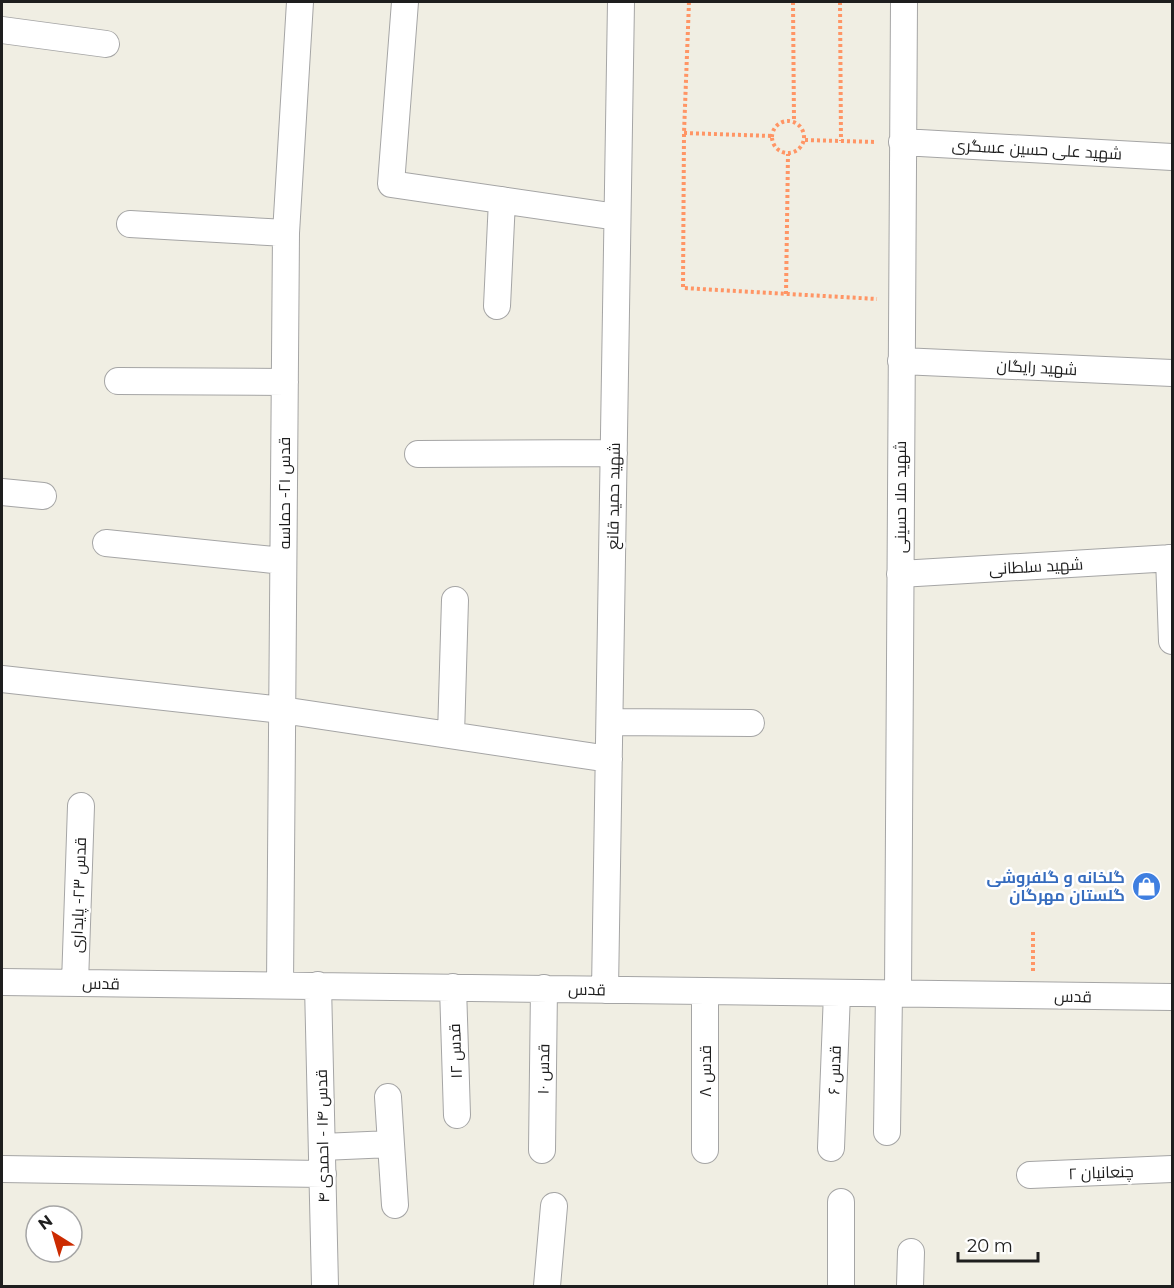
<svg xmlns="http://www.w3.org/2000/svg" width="1174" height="1288" font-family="Montserrat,Cairo,sans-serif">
<rect width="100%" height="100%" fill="#f0eee3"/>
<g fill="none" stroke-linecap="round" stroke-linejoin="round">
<defs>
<path id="minor" d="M405,2L391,184L617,217
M2,30L106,44
M902,142L1172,157
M130,224L286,233
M497,306L502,200
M901,361L1172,373
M118,381L285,382
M418,454L614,453
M2,492L43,496
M106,543L283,561
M1169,558L1172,641
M900,574L1172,558
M2,679L282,710L609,759
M610,722L751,723
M451,735L455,600
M2,982L1172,997
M75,983L81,806
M280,985L286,233L300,2
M318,985L325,1286
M453,987L457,1115
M605,990L621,2
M898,993L904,2
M887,1132L889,993
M391,1144L395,1205
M322,1147L391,1144L388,1097
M831,1148L837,993
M542,1150L544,988
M705,1150V991
M2,1169L323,1174
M1030,1175L1172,1169
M841,1202V1286
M547,1286L554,1206
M910,1286L911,1252"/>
</defs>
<!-- minor casing -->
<use href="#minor" stroke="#a5a5a5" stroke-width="28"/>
<!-- path -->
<path stroke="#ff9565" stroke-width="4" stroke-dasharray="3 3" stroke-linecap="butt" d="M689,2L684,133L683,288L877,299
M793,2L794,121
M840,2L841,141
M772 137a16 16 0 1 1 32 0a16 16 0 1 1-32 0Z
M684,133L772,136
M805,140L876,142
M786,294L788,154
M1033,971V932"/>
<!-- minor -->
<use href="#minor" stroke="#fff" stroke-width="26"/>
</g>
<!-- icons -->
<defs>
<symbol id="shop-disc" viewBox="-11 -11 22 22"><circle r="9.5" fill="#3f7fe0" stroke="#fff"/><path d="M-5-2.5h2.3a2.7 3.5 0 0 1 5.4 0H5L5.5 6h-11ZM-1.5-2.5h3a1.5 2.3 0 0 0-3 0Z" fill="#fff"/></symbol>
</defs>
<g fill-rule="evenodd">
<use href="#shop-disc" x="1130" y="870" width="33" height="33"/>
</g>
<g text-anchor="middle" stroke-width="5" stroke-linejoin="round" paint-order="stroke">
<!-- street labels -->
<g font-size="16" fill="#1e1e1e" stroke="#fff">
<text transform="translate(1037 149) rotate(3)" y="6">شهید علی حسین عسگری</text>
<text transform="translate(1037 367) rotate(3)" y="6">شهید رایگان</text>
<text transform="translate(284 493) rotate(-90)" y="6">قدس ۲۱- حماسه</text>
<text transform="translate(613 496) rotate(-89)" y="6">شهید حمید قانع</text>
<text transform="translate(900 497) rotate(-90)" y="6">شهید ملا حسینی</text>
<text transform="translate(1036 566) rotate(-3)" y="6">شهید سلطانی</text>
<text transform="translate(78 895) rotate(-88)" y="6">قدس ۲۳- پایداری</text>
<text transform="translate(101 983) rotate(1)" y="6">قدس</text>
<text transform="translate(587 989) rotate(1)" y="6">قدس</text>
<text transform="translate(1073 996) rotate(1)" y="6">قدس</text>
<text transform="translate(455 1051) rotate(-92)" y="6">قدس ۱۲</text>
<text transform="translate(543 1069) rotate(-89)" y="6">قدس ۱۰</text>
<text transform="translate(834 1070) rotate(-88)" y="6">قدس ۶</text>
<text transform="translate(705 1071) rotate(-90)" y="6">قدس ۸</text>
<text transform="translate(322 1136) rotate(-91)" y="6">قدس ۱۴ - احمدی ۴</text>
<text transform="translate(1101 1172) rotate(-2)" y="6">چنعانیان ۲</text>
</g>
<!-- shop labels -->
<g font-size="16" font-weight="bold" fill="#366cbe" stroke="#fff" text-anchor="end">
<text x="1125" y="883">گلخانه و گلفروشی<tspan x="1125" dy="18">گلستان مهرگان</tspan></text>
</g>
</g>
<!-- border -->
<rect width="1174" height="1288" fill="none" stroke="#1e1e1e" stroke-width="6"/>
<!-- north arrow -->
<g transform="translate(54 1234) rotate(323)"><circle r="28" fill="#ffffff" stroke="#a5a5a5" stroke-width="1.5"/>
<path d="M0-4.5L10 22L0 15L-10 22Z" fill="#cc2b00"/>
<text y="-9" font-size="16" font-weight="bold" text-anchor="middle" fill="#1e1e1e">N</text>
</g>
<!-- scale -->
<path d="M958 1252v9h80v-9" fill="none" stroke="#1e1e1e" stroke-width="3"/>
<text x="967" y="1252" font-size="18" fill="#1e1e1e" stroke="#ffffff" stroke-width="4.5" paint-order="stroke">20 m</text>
</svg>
